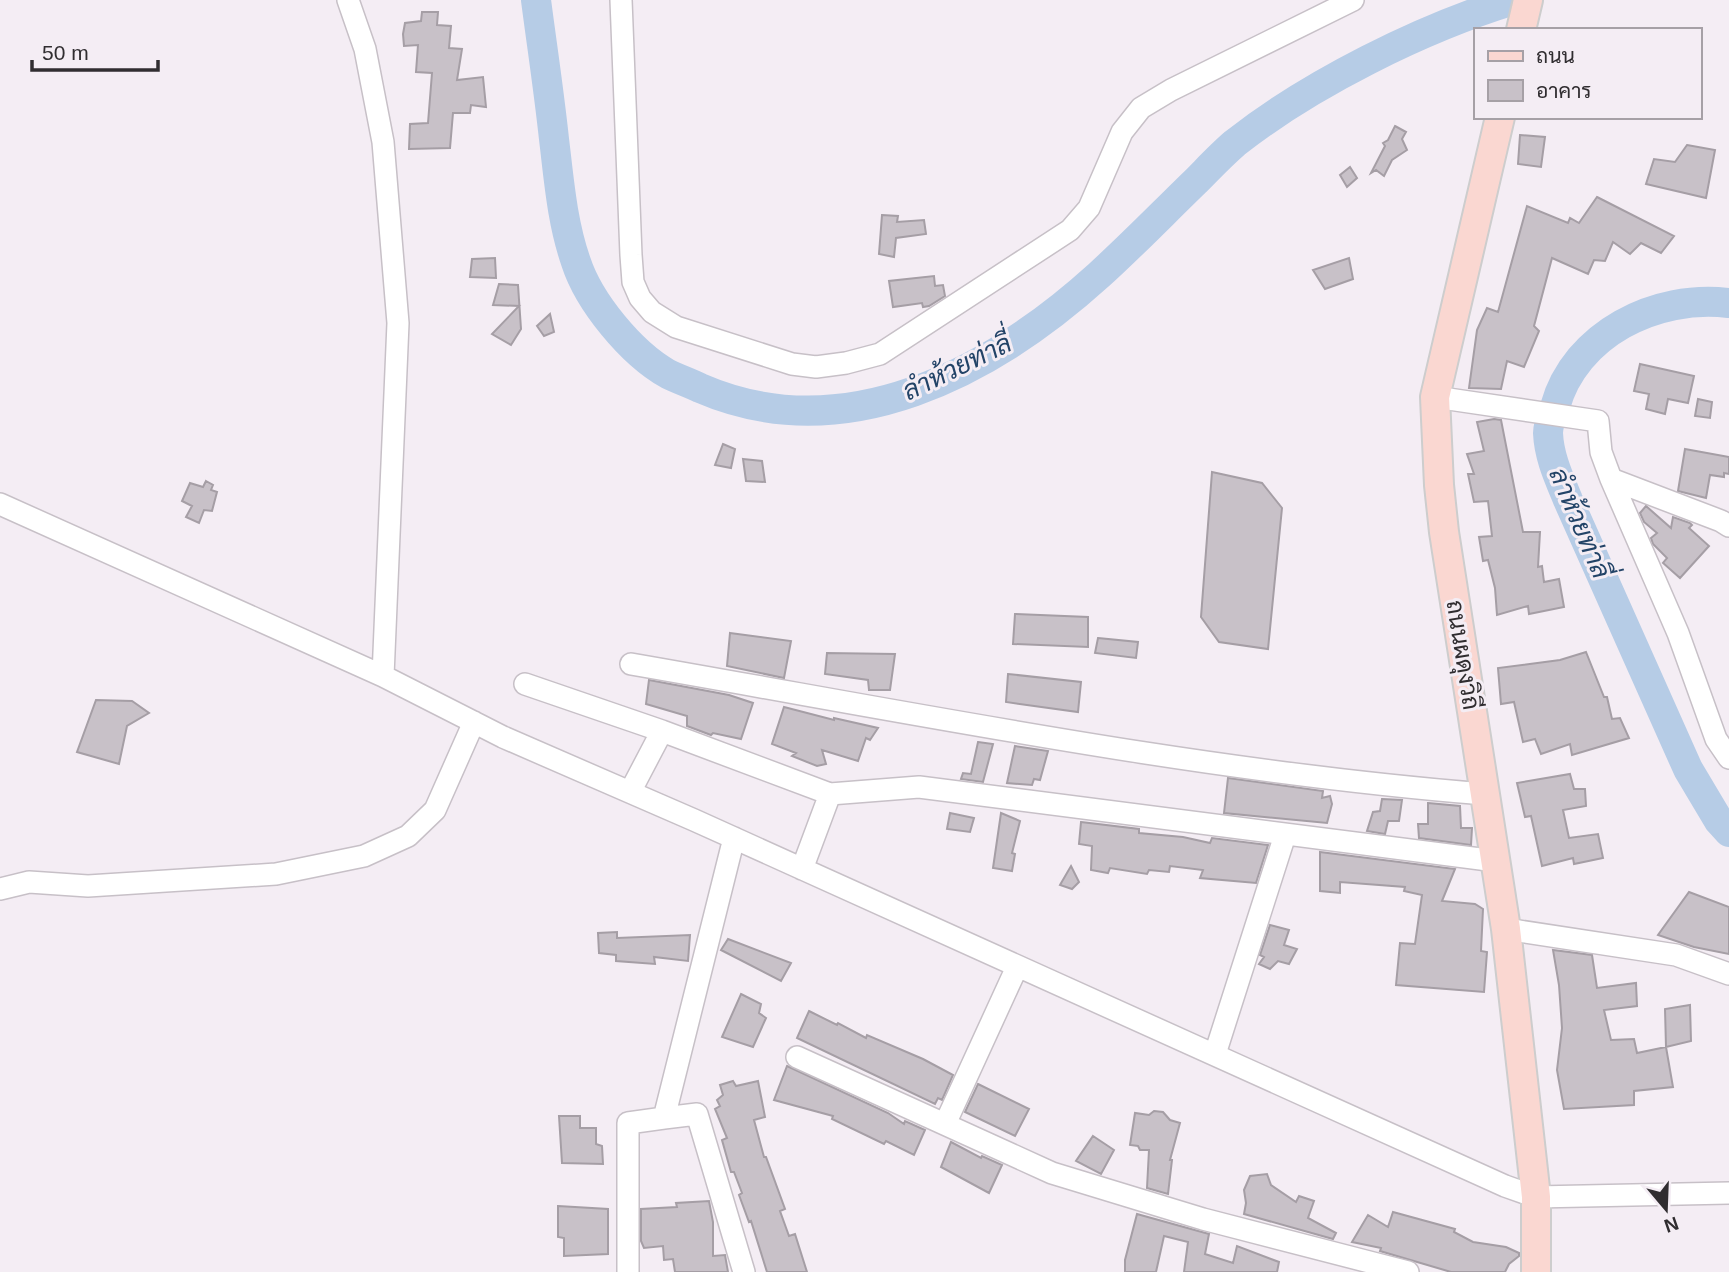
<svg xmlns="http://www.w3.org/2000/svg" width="1729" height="1272" font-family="Arial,Sarabun,sans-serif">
<rect width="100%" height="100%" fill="#f4edf4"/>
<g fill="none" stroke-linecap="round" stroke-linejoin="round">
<!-- river -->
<path stroke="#b6cce6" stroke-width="30" d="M536,0C542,46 549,92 554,139C559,180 562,222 576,262C589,302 631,353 668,374C678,379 690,383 700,388C845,451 992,372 1099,275C1132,245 1163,213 1195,182C1208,169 1221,155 1235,143C1310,84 1422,28 1514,0
M1729,303C1656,294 1575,334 1555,407C1552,415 1548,425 1548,433C1549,457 1559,478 1568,500L1688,769L1719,821L1729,832"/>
</g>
<!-- building -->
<path fill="#c8c1c8" stroke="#a59ea5" stroke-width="2" d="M422,12H438L437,25L451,26L449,48L462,49L457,80L483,77L486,107L471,105L470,113H453L450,148L409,149L410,124L428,123L432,73L416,72L418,45L404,46L403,34L405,23L421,21Z
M1395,126L1406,132L1402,139L1407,150L1392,160L1384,176L1376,170L1371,173L1385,146L1383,143L1388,140Z
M1520,135L1545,137L1541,167L1518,164Z
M1687,145L1715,150L1706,198L1646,184L1654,159L1675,162Z
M1350,167L1357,178L1347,187L1340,175Z
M1597,197L1674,236L1661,253L1641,243L1630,254L1613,242L1605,261L1594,260L1588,274L1552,258L1534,326L1539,331L1524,367L1507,361L1501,389L1469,388L1477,330L1487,308L1498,312L1527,206L1568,223L1570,218L1579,223Z
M882,215L898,216L897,222L924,220L926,234L896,238L894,257L879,254Z
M495,258L496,278L470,277L472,259Z
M1349,258L1353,279L1325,289L1313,270Z
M934,276L935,286L943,285L945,296L929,306L923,307L922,303L893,307L889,281Z
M499,284L518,285L521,329L511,345L492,334L519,306L493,305Z
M550,314L554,332L544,336L537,326Z
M1640,364L1694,376L1688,403L1668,399L1665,414L1646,409L1649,394L1634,391Z
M1698,399L1712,402L1710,418L1695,416Z
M1494,419L1501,420L1523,532H1540L1538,567L1542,566L1544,582L1559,579L1564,607L1529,614L1528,606L1497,615L1495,588L1488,560L1483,561L1479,537L1492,536L1488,501L1474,502L1468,474H1474L1467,454L1484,451L1477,422Z
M723,444L735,449L731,468L715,465Z
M1685,449L1729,457V474L1724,473V477L1710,475L1706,498L1678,491Z
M743,459L762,461L765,482L746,481Z
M1212,472L1262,483L1282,508L1268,649L1219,642L1201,617Z
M206,481L213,485L211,490L217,492L212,511L204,510L199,523L186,517L192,506L182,501L190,483L203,487Z
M1646,506L1671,528L1673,517L1690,523L1692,525L1689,528L1709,546L1680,578L1663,563L1667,558L1653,544L1651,538L1657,533L1644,522L1640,513Z
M1015,614L1088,617V647L1013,644Z
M730,633L791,641L784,678L727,666Z
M1098,638L1138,642L1136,658L1095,653Z
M1586,652L1604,697H1607L1612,719L1620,718L1629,738L1572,755L1570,744L1541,754L1535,739L1523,742L1514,702L1501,704L1498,668L1560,660Z
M827,653L895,654L890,690H869L868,680L825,674Z
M1008,674L1081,682L1078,712L1006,702Z
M649,680L729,695L753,703L741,739L713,733L711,735L687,726V716L646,704Z
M96,700L132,701L149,713L127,726L119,764L77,752Z
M784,707L834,720V718L878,728L870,740L866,738L858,761L822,750L826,764L817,766L792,756L796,753L772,744Z
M978,742L993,744L983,782L961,779L963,773L971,774Z
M1015,746L1048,751L1040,780L1034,779L1032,785L1007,783Z
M1570,774L1574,789H1585L1586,806L1563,810L1569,838L1598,834L1603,858L1574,864L1573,858L1542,866L1531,816L1525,817L1517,783Z
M1228,778L1323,791L1322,798L1330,796L1332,804L1327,823L1224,813Z
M1382,799L1402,800L1399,821H1388L1385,834L1367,831L1373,812L1380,811Z
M1428,803L1460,806L1461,828H1472L1471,845L1419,838L1418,824H1428Z
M950,813L974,818L970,832L947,829Z
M1001,813L1020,821L1012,853L1015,854L1012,871L993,868Z
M1081,822L1139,829V833L1183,837L1210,843L1212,838L1268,845L1256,883L1200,878L1203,870L1170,866L1169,872L1149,870L1147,874L1110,868L1108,873L1091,870L1092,846L1079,844Z
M1320,852L1455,869L1442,901L1475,904L1483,909L1481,951L1487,952L1484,992L1396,985L1400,943L1415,944L1422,895L1404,891L1405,887L1340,882V893L1320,891Z
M1071,866L1079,882L1072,889L1060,885Z
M1689,892L1729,907V954L1694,947L1658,935Z
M1270,925L1289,930L1284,945L1297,949L1289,964L1278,961L1270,969L1259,964L1264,957L1260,955Z
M617,932V938L690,935L688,961L654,957L655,964L616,961V955L599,953L598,933Z
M728,939L791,963L781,981L721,950Z
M1553,950L1592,955L1597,988L1636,983L1637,1006L1604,1010L1611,1040L1634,1039L1637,1053L1666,1047L1673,1087L1634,1091V1105L1564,1109L1557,1070L1562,1028L1559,985Z
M741,994L761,1004L759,1013L766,1018L753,1047L722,1037Z
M1690,1005L1691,1041L1666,1047L1665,1009Z
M809,1011L837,1025L838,1023L866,1038L867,1035L923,1059L953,1075L942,1100L938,1098L935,1104L797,1038Z
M787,1066L888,1113L904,1124L905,1121L925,1130L914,1155L886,1141L884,1144L832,1119L833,1116L774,1100Z
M733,1081L736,1086L758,1081L765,1117L754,1120L764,1157H766L785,1209L780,1211L789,1236L795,1234L807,1272H767L751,1221L749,1222L739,1195L742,1193L734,1172H731L722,1140L727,1138L715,1109L720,1106L717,1100L723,1095L720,1085Z
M978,1084L1029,1109L1015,1136L965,1112Z
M1154,1111L1163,1112L1170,1120L1180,1123L1170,1160H1172L1168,1194L1147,1188L1149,1150H1140L1138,1146L1130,1145L1135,1113L1149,1115Z
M559,1116H580V1128H596V1144L602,1146L603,1164L562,1163Z
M1093,1136L1114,1150L1101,1174L1076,1161Z
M951,1142L981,1158L982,1156L1002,1165L989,1193L941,1167Z
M1267,1174L1271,1185L1296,1202L1299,1196L1314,1201L1308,1218L1336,1233L1333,1239L1244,1214L1246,1203L1244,1190L1250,1176Z
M709,1201L713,1222V1256L725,1255L728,1272H675L673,1259L664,1260L663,1246L644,1248L641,1241V1209L677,1207L676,1203Z
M558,1206L608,1209V1254L564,1256V1238L558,1237Z
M1393,1212L1455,1229L1454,1232L1473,1242L1506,1247L1519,1253V1256L1509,1264L1505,1272H1451L1380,1251L1381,1248L1352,1242L1368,1215L1388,1227Z
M1137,1214L1209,1234L1205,1254L1233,1263L1237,1246L1279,1262L1277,1272H1184L1188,1242L1164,1236L1156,1272H1125V1260Z"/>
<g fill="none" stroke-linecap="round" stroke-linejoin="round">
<defs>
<path id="minor" d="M348,0L365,49L383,142L398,323L383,676
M621,0L631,255L633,282L640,298L652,312L676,327L792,364L816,367L846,363L880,354L1070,230L1089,208L1122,132L1141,108L1171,90L1353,0
M1435,397L1598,421L1601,452L1611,479L1721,521L1729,526
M1611,479L1678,633L1716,739L1729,758
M0,504L383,676L503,737L694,820L1505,1186L1536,1197L1729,1193
M631,664C914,713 1198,771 1485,794
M525,684L662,731L630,792
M662,731L830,794L919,787L1496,861
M802,869L830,794
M0,889L29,882L88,886L276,874L364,856L408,836L435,810L474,722
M1506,929L1676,955L1729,974
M1215,1054L1285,835
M797,1057L1052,1173L1203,1219L1408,1272
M664,1118L697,1114L744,1272
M945,1124L1017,967
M628,1272V1123L664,1118L734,838"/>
<path id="major" d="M1521,30L1528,0
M1500,117L1435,397L1439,485L1444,532L1506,929L1536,1197V1272"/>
</defs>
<!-- minor casing -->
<use href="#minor" stroke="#c7c0c7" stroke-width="24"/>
<!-- major casing -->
<use href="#major" stroke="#cdcdcd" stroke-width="32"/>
<!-- minor -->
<use href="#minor" stroke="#fff" stroke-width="21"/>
<!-- major -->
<use href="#major" stroke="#fad7d1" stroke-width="28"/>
</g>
<g text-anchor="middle" stroke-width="6" stroke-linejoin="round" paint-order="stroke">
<!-- street labels -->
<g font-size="24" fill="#302d30" stroke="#f4edf4">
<text transform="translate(1463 655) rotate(81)" y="8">ถนนผดุงวิถี</text>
</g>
<!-- water labels -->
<g font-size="26" font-style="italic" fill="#224367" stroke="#f4edf4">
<text transform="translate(957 367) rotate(-26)" y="9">ลำห้วยท่าลี่</text>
<text transform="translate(1580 523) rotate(67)" y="9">ลำห้วยท่าลี่</text>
</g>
</g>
<!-- legend -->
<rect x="1474" y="28" width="228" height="91" fill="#f4edf4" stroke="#a6a0a6" stroke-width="2"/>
<rect x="1488" y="51" width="35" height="10" fill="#fad7d1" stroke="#a6a0a6" stroke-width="2"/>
<text x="1536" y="63" font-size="21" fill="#302d30">ถนน</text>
<rect x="1488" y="80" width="35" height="21" fill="#c8c1c8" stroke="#a6a0a6" stroke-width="2"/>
<text x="1536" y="98" font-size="21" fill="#302d30">อาคาร</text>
<!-- north arrow -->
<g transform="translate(1666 1209) rotate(161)" stroke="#f4edf4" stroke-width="5" paint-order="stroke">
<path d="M0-5L12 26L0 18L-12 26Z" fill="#302d30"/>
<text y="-10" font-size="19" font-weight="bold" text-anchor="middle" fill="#302d30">N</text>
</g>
<!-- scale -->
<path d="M32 60v10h126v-10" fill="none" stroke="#302d30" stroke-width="3.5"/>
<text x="42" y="60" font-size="21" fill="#302d30" stroke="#f4edf4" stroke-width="5" paint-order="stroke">50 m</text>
</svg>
